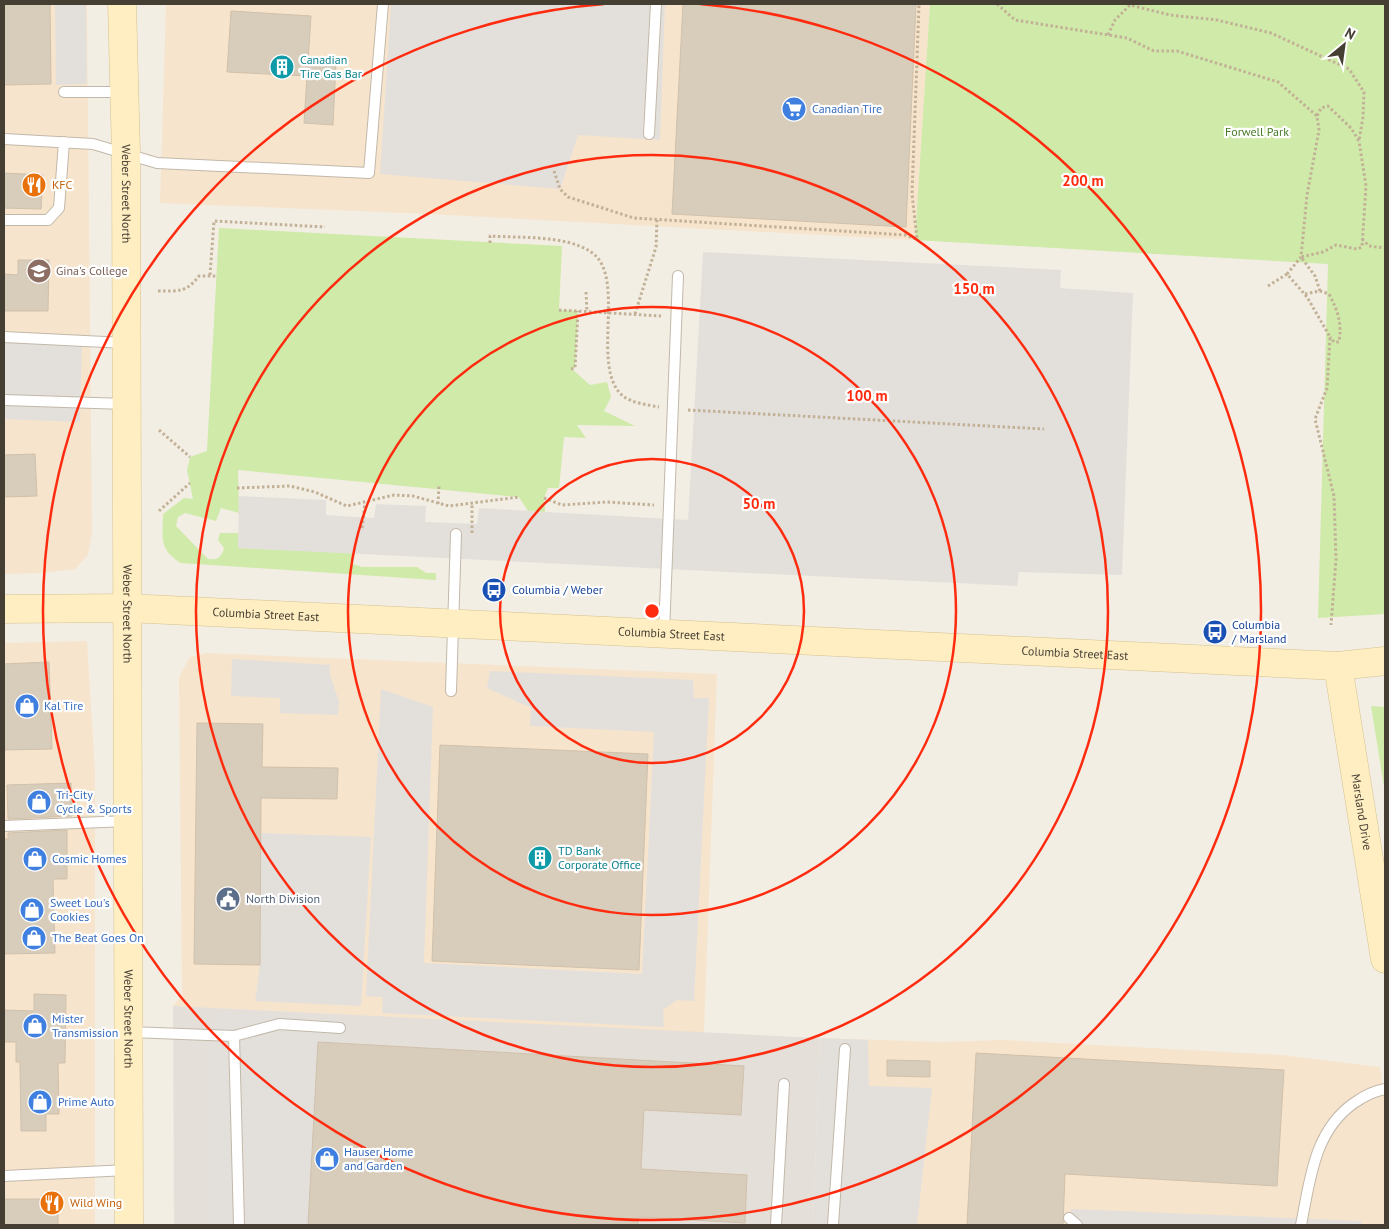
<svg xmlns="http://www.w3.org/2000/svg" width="1389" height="1229" font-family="'PT Sans',sans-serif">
<rect width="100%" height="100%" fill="#f3eee4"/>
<!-- commercial -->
<path fill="#f7e4cd" d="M4,4H87L92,533L88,555L75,569L41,573L4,574Z
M166,4H930L915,240L430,214L160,203Z
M87,641L95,771V1225H4V643Z
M206,653L717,674L704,1033L173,1006L182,995L179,677L190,657Z
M820,1038L939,1042L1004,1040L1281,1055L1380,1067L1385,1103V1225H813Z"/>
<!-- industrial -->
<path fill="#e5dfd9" d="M173,1006L820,1038L813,1225H174Z"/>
<!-- green -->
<path fill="#cfeaa9" d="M930,4H1385V614L1318,618L1328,264L915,240Z
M219,228L562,246L559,310L578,311L575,368L572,369L590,385L607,382L611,397L604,411L635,426L577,425L586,438L564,437L559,488H548L544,498L545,512L528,511L519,497L238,470L239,513L221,508L216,521L185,513L178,517L176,526L208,559C218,560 221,558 224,548L218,540L220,533H238V548L352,553L353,564L362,567H417L426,573H436V580L181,563C158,549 163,537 163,514L184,498L193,499L187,470L190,457L207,451Z
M1371,706L1385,707V793Z"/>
<!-- parking -->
<path fill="#e3e0dc" d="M55,4H86L87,84L56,85Z
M391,4H665L660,140L578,135L560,189L380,174Z
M703,252L1061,270L1060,288L1133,293L1122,575L1019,572L1017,586L238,548L239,496L326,500V515L374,518L376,504L426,506L425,522L477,524L479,508L688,520Z
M4,338L82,340L80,422L4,419Z
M232,659L330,665V675L339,701L338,715L280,713V698L231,696Z
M490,671L693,680L694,698H709L694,1001L677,1000L663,1010L664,1027L382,1013L383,997L366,996L381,689L433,707L424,963L642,974L654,732L530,726L531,708L487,688Z
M261,833L371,837L361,1006L255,1001L260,965Z
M212,1012L346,1019V1043L318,1042L308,1225H210Z
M820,1038L868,1040L869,1086L932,1088L917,1225H813Z
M1071,1209L1361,1221V1225H1070Z"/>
<!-- building -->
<path fill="#d8ccbb" stroke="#d0c1ab" d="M4,4H50L51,84L4,85Z
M683,4H916L906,227L672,214Z
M231,11L311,16L308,62L336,63L333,125L304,123L307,76L227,72Z
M4,173L43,175L41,209L4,208Z
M18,260H49L48,311H4V274L18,275Z
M35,454L37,496L4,497V455Z
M49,662L52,749L4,750V664Z
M197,723L263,724L262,767L338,768L337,799L261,798L260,965L194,964Z
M440,745L648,754L639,970L432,961Z
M71,783L72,816L8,819L7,785Z
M67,830V879H53L55,953L4,954V839H8V833Z
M34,994L66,995L65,1063H58L59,1114H46V1131H21L20,1062H16V1042H4V1010L34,1011Z
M318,1042L744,1066L741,1115L644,1110L641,1169L747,1175L745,1223L638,1217V1225H308Z
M976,1053L1284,1070L1277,1186L1065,1174L1063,1225H967Z
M887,1060L930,1061V1077L887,1076Z
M4,1199H58V1225H4Z"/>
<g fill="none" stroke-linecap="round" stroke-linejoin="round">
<defs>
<path id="lane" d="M64,92H123
M649,134L656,4
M4,139L93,144L157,163L369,173L383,4
M4,220H48L59,208L64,142
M4,337L125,343
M4,400L125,404
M664,633L678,276
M451,691L456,534
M4,826L128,821
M130,1032L234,1036L239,1225
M234,1036L279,1024L340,1028
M4,1176L128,1170
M1069,1218L1077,1225
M776,1225L784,1084
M833,1225L845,1049
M1301,1225C1310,1180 1314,1131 1354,1103C1364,1096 1373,1091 1385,1089"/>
<g id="secondary">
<path id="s1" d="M122,4L126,153L129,1225"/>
<path id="s2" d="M4,609L127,608L1338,666L1385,661"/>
<path id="s3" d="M1338,666L1385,959"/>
</g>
</defs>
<!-- lane casing -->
<use href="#lane" stroke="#c2b8a9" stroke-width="12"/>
<!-- secondary casing -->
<use href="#secondary" stroke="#d5c290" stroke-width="29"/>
<!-- path -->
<path stroke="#c2b196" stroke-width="3" stroke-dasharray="2.5 2.5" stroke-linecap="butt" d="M997,4L1015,20L1127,38L1154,51H1177L1278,82L1317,116L1319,130L1307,195L1301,257L1287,274
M1108,35L1115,20L1130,5L1170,15L1217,20L1271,33L1349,69L1364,92L1363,117L1359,141L1351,128L1328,106L1321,108L1317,116
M554,171L560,189L568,197L634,218L905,235L917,239L912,194L919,4
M1362,239L1369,246L1385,248
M490,243V236C520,238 566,235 591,252C628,276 589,368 623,396C632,403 648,405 659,407
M210,275L214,221L325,227
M1268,286L1287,274L1307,297L1330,337L1327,388L1315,419L1334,496L1336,559L1331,625
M158,291C178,291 186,293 199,276H216
M1320,291L1315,276L1301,257L1323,252L1336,245L1357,249L1362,247L1366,186L1359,141
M586,292L587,312
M1305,294L1320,291L1329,294C1338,311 1342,323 1339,342H1334L1330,337
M559,310L661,316
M635,314L656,247L657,220
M571,369L575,368L578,311
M688,410L1044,429
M159,430L190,457
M237,488L290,486L315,492L347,506L394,495L413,496L449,506L519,497
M544,498L562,505L607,502L654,505
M438,504L439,485
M159,511L190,483
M362,528L365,503
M472,533V503"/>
<!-- lane -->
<use href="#lane" stroke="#fff" stroke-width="10"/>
<!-- secondary -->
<use href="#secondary" stroke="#ffeec2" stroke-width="28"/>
</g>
<!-- distance rings -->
<g fill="none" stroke="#ff2b0f" stroke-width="2.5">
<circle cx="652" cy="611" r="152"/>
<circle cx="652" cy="611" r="304"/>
<circle cx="652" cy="611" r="456"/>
<path d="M700 4A609 609 0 1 1 604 4"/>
</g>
<!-- icons -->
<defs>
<symbol id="building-disc" viewBox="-11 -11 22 22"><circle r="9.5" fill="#0f9aa8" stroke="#fff"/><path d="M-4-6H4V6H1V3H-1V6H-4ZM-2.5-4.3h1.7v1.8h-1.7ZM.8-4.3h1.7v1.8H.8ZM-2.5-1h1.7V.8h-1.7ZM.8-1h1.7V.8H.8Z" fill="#fff"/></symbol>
<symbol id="supermarket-disc" viewBox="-11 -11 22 22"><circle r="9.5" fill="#3f7fe0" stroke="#fff"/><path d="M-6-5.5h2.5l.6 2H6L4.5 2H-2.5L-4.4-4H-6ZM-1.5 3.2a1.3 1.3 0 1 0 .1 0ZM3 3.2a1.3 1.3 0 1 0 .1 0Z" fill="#fff"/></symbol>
<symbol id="restaurant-disc" viewBox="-11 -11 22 22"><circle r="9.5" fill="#e8710a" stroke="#fff"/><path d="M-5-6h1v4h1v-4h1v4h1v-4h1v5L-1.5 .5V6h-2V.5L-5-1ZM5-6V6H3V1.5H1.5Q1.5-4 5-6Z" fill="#fff"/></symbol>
<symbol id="university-disc" viewBox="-11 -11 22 22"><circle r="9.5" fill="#8d6e63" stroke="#fff"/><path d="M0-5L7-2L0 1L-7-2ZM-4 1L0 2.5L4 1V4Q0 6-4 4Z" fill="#fff"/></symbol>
<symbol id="bus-disc" viewBox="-11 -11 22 22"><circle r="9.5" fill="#1a4fb4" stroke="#fff"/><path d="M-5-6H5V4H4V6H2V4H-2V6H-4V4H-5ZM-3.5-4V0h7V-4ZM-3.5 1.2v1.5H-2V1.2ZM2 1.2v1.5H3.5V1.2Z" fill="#fff"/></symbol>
<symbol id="shop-disc" viewBox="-11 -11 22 22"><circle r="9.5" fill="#3f7fe0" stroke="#fff"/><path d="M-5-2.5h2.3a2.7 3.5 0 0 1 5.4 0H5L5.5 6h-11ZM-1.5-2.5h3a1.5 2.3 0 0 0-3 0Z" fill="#fff"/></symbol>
<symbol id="civic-disc" viewBox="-11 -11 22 22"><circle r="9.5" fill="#5c6f8a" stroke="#fff"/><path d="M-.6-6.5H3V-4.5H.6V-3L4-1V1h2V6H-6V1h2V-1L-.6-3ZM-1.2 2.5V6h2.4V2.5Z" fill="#fff"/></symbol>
</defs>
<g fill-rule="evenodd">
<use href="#building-disc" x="268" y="53" width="28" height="28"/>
<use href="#supermarket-disc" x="780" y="95" width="28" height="28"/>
<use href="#restaurant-disc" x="20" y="171" width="28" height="28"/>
<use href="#university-disc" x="25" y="257" width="28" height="28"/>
<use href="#bus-disc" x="480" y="576" width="28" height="28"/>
<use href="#bus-disc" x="1201" y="618" width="28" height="28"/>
<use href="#shop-disc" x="13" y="692" width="28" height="28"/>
<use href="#shop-disc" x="25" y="788" width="28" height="28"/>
<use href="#building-disc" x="526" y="844" width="28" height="28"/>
<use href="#shop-disc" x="21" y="845" width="28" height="28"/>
<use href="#civic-disc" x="214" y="885" width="28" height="28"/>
<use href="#shop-disc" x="18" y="896" width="28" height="28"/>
<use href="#shop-disc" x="20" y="924" width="28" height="28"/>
<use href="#shop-disc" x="21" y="1012" width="28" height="28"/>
<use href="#shop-disc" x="26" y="1088" width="28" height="28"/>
<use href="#shop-disc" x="313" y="1145" width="28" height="28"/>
<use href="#restaurant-disc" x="38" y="1189" width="28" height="28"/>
</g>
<g text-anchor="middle" stroke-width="4.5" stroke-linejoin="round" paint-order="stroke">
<!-- culture labels -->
<g font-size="12" fill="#0d838f" stroke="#fff" text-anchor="start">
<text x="300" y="64">Canadian<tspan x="300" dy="14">Tire Gas Bar</tspan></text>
<text x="558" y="855">TD Bank<tspan x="558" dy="14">Corporate Office</tspan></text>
</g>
<!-- shop labels -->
<g font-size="12" fill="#366cbe" stroke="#fff" text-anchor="start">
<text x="812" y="113">Canadian Tire</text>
<text x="44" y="710">Kal Tire</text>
<text x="56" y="799">Tri-City<tspan x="56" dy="14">Cycle &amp; Sports</tspan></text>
<text x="52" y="863">Cosmic Homes</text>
<text x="50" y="907">Sweet Lou's<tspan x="50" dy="14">Cookies</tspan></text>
<text x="52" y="942">The Beat Goes On</text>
<text x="52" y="1023">Mister<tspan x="52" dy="14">Transmission</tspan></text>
<text x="58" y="1106">Prime Auto</text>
<text x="344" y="1156">Hauser Home<tspan x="344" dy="14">and Garden</tspan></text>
</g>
<!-- park labels -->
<g font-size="12" fill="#477a24" stroke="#fff">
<text x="1257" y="136">Forwell Park</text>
</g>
<!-- food labels -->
<g font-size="12" fill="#c56008" stroke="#fff" text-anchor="start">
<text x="52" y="189">KFC</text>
<text x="70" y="1207">Wild Wing</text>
</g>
<!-- street labels -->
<g font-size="12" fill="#453e33" stroke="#fff">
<text dy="4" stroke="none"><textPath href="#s1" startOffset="190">Weber Street North</textPath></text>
<text dy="4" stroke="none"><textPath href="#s1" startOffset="610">Weber Street North</textPath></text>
<text dy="4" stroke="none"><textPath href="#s2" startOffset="262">Columbia Street East</textPath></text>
<text dy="4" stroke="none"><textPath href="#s2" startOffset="668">Columbia Street East</textPath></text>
<text dy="4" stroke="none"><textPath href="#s2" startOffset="1072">Columbia Street East</textPath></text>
<text dy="4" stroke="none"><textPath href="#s3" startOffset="148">Marsland Drive</textPath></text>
<text dy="4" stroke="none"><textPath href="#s1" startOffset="1015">Weber Street North</textPath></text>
</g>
<!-- education labels -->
<g font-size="12" fill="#785e54" stroke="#fff" text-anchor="start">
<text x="56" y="275">Gina's College</text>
</g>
<!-- transit labels -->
<g font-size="12" fill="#164399" stroke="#fff" text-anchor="start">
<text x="512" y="594">Columbia / Weber</text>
<text x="1232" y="629">Columbia<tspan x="1232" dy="14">/ Marsland</tspan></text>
</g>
<!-- service labels -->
<g font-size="12" fill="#4e5e75" stroke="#fff" text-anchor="start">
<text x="246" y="903">North Division</text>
</g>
</g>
<circle cx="652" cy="611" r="8" fill="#ff2b0f" stroke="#fff" stroke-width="2.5"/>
<g font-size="15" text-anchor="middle" font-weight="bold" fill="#ff2b0f" stroke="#fff" stroke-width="4.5" stroke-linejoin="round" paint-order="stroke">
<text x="1083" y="186">200 m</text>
<text x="974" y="294">150 m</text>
<text x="867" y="401">100 m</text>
<text x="759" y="509">50 m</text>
</g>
<!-- border -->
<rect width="1389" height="1229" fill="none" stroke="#453e33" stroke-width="10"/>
<!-- north arrow -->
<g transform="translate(1344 45) rotate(29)" stroke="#ffffff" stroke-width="4" paint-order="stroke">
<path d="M0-4L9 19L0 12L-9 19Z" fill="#453e33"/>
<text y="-8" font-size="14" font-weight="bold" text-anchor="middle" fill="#453e33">N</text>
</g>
</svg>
